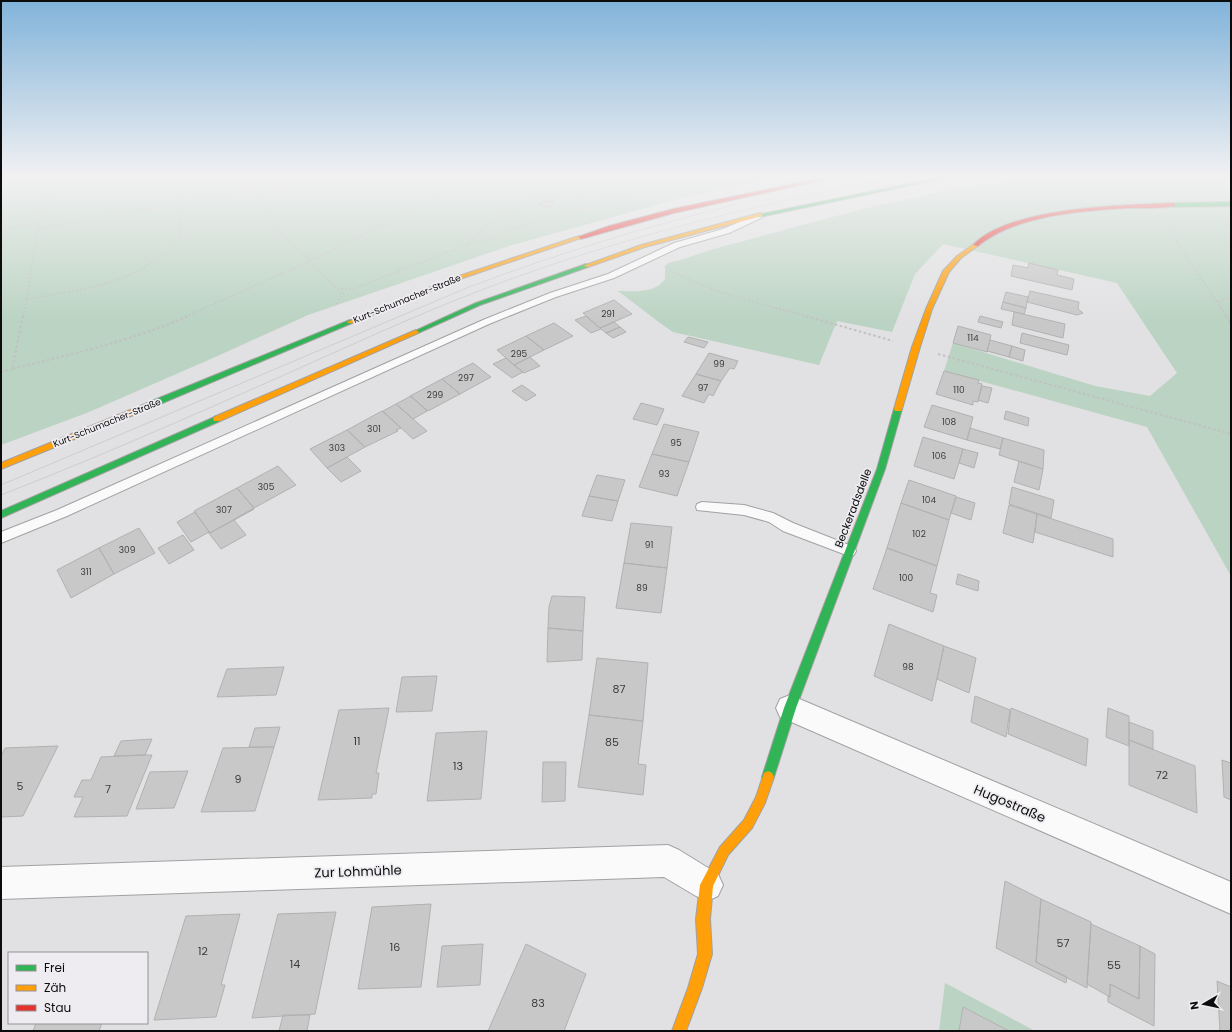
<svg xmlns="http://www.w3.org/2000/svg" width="1232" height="1032" font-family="Poppins,sans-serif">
<rect width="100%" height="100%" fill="#e1e0e2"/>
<!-- green -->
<path fill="#bad3c2" d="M1,178H777L689,196L509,246L308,315L213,358L89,412L1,445Z
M1022,178H1231V576L1147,427L944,371L953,343L1095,386L1150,396L1177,373L1117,283L943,244L915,274L892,332L837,321L819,365L673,332L660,323L618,291C633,291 655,294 665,279V266L668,263L684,259L710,250L862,209L944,191Z
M945,983L1035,1031H1009L963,1007L959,1031H939Z"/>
<!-- building -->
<path fill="#c9c8c8" stroke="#b2b1b1" d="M544,201H554L551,206L548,207L537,205Z
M1029,263L1058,270L1057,275L1074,279L1072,290L1011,276L1013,265L1028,268Z
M1030,291L1079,302L1078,309L1083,313L1077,315L1027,302Z
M1006,292L1028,297L1026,308L1003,302Z
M614,300L632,314L600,328L583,313Z
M1003,302L1026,308L1024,314L1001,309Z
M1014,312L1065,324L1063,338L1012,325Z
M586,316L600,328L601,329L591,333L575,320Z
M980,316L1003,322L1001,328L978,322Z
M614,322L620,327L606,333L600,328Z
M554,323L573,336L544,350L526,336Z
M958,326L991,335L987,352L953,343Z
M620,327L626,332L613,338L606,333Z
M1022,333L1069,345L1067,355L1020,343Z
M526,336L544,350L514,365L497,350Z
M688,337L708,342L704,348L684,342Z
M990,340L1012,346L1009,357L987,351Z
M1012,346L1025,350L1023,361L1009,357Z
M709,353L738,361L734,369L730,368L721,381L696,374Z
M530,357L540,366L524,373L514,365Z
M506,358L514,365L523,372L512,378L493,364Z
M473,363L491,377L460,394L442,379Z
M944,371L979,380L978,383L982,384L978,402L973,401V405L936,394Z
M696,374L721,381L713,396L709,394L704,403L682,396Z
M442,379L460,394L428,411L410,396Z
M522,385L536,395L526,401L512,391Z
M982,386L992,388L988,403L978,400Z
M411,396L427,411L413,419L396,404Z
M641,403L664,409L657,425L633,419Z
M396,404L413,419L427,431L413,439L383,411Z
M932,405L973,417L967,440L924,427Z
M382,411L401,428L396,430L398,431L365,447L347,430Z
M1006,411L1029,418L1028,426L1004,419Z
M664,424L699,432L689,462L652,454Z
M970,428L1003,438L1000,449L967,440Z
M347,430L365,447L327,468L310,449Z
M923,437L963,449L954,479L914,466Z
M1003,438L1044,450L1043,469L999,455Z
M963,449L978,453L974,468L959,463Z
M652,454L689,462L677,496L639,487Z
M347,457L361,471L341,482L327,468Z
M1019,461L1043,469L1039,490L1014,482Z
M278,466L296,485L254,508L237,488Z
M597,475L625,480L618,501L589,496Z
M909,480L956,496L949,520L901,503Z
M1012,487L1054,500L1051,518L1009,504Z
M237,488L254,508L210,533L194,511Z
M589,496L618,501L612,521L582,516Z
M956,497L975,503L971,520L951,513Z
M901,503L949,520L937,566L887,548Z
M1009,505L1037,514L1033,543L1003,533Z
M254,509L234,520L246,535L221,549L208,532L210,533Z
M195,512L209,532L191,542L177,522Z
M1037,514L1113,539V557L1035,532Z
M631,523L672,527L667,568L624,563Z
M139,528L155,553L114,574L99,548Z
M183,535L194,550L169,564L158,548Z
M99,548L114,574L71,598L57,570Z
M887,548L937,566L930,593L937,595L933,612L873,589Z
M624,563L667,568L661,613L616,608Z
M958,574L979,581L978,591L956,584Z
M552,596L585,597L583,631L548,628L549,607Z
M889,624L944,646L932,701L874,676Z
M548,628L583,631L582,660L547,662Z
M944,646L976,658L969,693L937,679Z
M597,658L648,663L643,721L589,715Z
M284,667L276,695L217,697L227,669Z
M437,676L432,711L396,712L402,677Z
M975,696L1010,710L1006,737L971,722Z
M389,708L376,773H379L376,794H372V798L318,800L339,710Z
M1011,708L1088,739L1086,766L1008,734Z
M1108,708L1129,716V746L1106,737Z
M589,715L643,721L638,764L646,765L643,795L578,787Z
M1129,722L1153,731V749L1129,740Z
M280,727L274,747H249L255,728Z
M487,731L481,799L427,801L436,733Z
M152,739L145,755L114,756L121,741Z
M1129,740L1195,766L1197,813L1129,785Z
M58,746L23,816L1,817V756L5,748Z
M274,747L255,811L201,812L223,748Z
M145,755H152L127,816L74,817L83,797H74L82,780H91L101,757Z
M1222,760L1231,763V800L1224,797Z
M543,762H566L565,801L542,802Z
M188,771L174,808L136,809L150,772Z
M1005,881L1041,899L1036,962L1067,977L1066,983L996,948Z
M1041,899L1091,922L1087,988L1036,962Z
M431,904L421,987L358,989L372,907Z
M336,912L315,1014L252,1018L278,914Z
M240,914L221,985H225L216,1017L154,1020L186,916Z
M1091,924L1140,946L1139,999L1110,984V997L1087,984Z
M483,944L480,985L437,987L442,946Z
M526,944L586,974L564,1031H488Z
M1140,946L1155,954L1154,1026L1108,1002V996L1110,997V984L1139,999Z
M1217,981L1231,987V1031H1220Z
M963,1007L1009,1031H959Z
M283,1015H310L307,1031H279Z
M36,1023H102L99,1031H33Z"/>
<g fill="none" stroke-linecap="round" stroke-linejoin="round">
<defs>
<path id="lane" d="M756,215H762L763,217L729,233L680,247L614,278L556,297L489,324L67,516L1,543V532L57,510L483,320L550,293L608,274L674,243L723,229Z
M702,502L744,505L773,513L793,523L854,547L856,551L854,555L849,556L783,531L769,522L744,515L697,510L696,507L697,504Z"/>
<path id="street" d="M790,695L1231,882V914L780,717L776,708L780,699Z
M668,845L679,850L718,874L723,885L718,896L707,901L696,896L664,877L1,899V867Z"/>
<path id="fast" d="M937,178H945L760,217L757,215Z
M1231,202V206L1173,207L1170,205L1173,203Z
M586,264L588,265V267L480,305L418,333H414L413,332L476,303Z
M350,320L352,321V323L153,407H147L146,405L147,403Z
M898,406L902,409L885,469L796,708L774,777L772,781L768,783L764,781L762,777L784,708L877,469L894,409Z
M217,416L220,417L221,419L220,421L1,518V511Z"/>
<path id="slow" d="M760,213L762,214V216L645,247L588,267L583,266L641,245Z
M579,236L584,237L457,280L352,323H348L347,322L453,278Z
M974,244L979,245L961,258L949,272L932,309L920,347L902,409L901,411H895L894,409L912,347L926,309L943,271L957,256Z
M416,330L419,332L418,333L220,421H214L213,419L214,417Z
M150,402L153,403L154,405L153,407L1,469V463Z
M768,771L772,773L774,777L765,803L752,828L728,855L713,886L710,919L712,954L702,988L686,1031H672L688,988L698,954L696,919L700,885L720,847L744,820L756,797L764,773Z"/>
<path id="jam" d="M822,178H831L674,213L581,239L578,237L609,226L673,209Z
M1173,203L1175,204V206C1160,209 1144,208 1129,208C1082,211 1016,215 978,246L973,245C1008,207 1123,205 1173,203Z"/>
</defs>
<!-- lane casing -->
<use href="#lane" stroke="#a2a1a2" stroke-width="2"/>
<!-- street casing -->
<use href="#street" stroke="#a2a1a2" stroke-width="2"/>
<!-- fast casing -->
<use href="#fast" stroke="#a2a1a2" stroke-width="2"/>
<!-- slow casing -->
<use href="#slow" stroke="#a2a1a2" stroke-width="2"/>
<!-- jam casing -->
<use href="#jam" stroke="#a2a1a2" stroke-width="2"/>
<!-- path-far1 -->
<path stroke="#c1c1c1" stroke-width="1.5" stroke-dasharray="2 2" stroke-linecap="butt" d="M45,178L27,299C84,289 143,284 181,236L176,178
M250,178L254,193L344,178
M527,178L541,196L646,191
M44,183L73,178
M1146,187L1165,180L1200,178
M263,192L271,214L282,233L337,289H353L445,253L530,224L651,190L714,178
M42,199L103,188V178
M1167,227L1227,317
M38,229L253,189
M1,230L39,223
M466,246C487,223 513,208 541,196
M670,270C713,294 763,304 810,317
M1218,302L1231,297
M336,304L345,290
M23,317L27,299
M185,317L310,261L404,215L469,178"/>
<!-- path -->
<path stroke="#c1c1c1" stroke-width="2" stroke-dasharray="2.5 2.5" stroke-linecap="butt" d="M23,316L12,369C71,354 132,341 188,316
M806,316L893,341
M1226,316L1231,324
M938,354L1231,434
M1,372L12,369"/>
<!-- lane -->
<use href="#lane" fill="#fafafb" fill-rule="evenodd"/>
<!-- street -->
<use href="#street" fill="#fafafb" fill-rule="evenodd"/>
<!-- fast -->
<use href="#fast" fill="#30b455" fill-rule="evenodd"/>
<!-- slow -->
<use href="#slow" fill="#ff9f0a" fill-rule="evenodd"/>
<!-- jam -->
<use href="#jam" fill="#e5322d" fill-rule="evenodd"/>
<!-- tram -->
<path stroke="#cececf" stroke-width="1" d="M1,485L469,287C557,254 647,226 738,204
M1,495C96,458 189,417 282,376C349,346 416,315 484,289C617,238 755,205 894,178"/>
</g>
<!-- sky -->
<linearGradient id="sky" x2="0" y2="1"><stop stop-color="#81b3da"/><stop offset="0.55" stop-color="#f2f1f2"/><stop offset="1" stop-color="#f2f1f2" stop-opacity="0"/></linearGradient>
<rect width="1232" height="322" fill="url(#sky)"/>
<g text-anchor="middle" stroke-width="3.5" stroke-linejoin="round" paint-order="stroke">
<!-- far-street labels -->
<g font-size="9" fill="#0c0c0d" stroke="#eeecf0">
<text transform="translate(407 299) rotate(-22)" y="3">Kurt-Schumacher-Straße</text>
<text transform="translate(107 423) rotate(-22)" y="3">Kurt-Schumacher-Straße</text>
</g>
<!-- number labels -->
<g font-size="9" fill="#3b3b3c">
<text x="608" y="317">291</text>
<text x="973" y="341">114</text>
<text x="519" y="357">295</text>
<text x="719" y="367">99</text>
<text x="466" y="381">297</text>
<text x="703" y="391">97</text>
<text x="959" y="393">110</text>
<text x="435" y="398">299</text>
<text x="949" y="425">108</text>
<text x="374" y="432">301</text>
<text x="676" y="446">95</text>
<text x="337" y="451">303</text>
<text x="939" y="459">106</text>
<text x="664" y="477">93</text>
<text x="266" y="490">305</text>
<text x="929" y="503">104</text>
<text x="224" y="513">307</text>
<text x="919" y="537">102</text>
<text x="649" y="548">91</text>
<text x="127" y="553">309</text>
<text x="86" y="575">311</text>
<text x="906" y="581">100</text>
<text x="642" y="591">89</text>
<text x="908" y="670">98</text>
</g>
<!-- street labels -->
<g font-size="11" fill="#0c0c0d" stroke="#eeecf0">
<text transform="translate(853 508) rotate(-69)" y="4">Beckeradsdelle</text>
</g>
<!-- near-number labels -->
<g font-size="11" fill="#3b3b3c">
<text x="619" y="693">87</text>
<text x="357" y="745">11</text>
<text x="612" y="746">85</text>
<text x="458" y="770">13</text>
<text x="1162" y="779">72</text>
<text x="238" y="783">9</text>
<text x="20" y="790">5</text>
<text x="108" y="793">7</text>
<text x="1063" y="947">57</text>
<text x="395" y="951">16</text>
<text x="203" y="955">12</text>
<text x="295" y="968">14</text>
<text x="1114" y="969">55</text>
<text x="538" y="1007">83</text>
</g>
<!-- near-street labels -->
<g font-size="13" fill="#0c0c0d" stroke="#eeecf0">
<text transform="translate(1010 803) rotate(23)" y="5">Hugostraße</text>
<text transform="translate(358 871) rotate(-2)" y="5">Zur Lohmühle</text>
</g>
</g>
<!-- border -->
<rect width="1232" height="1032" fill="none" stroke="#0c0c0d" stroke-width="4"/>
<!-- legend -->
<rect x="8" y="952" width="140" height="72" fill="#eeecf0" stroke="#949295"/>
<rect x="16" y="965" width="20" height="6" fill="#30b455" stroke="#949295"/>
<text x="44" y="972" font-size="12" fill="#0c0c0d">Frei</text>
<rect x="16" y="985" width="20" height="6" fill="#ff9f0a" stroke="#949295"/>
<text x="44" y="992" font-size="12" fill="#0c0c0d">Zäh</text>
<rect x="16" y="1005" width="20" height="6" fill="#e5322d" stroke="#949295"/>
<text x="44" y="1012" font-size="12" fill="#0c0c0d">Stau</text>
<!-- north arrow -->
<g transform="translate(1204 1004) rotate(261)" stroke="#eeecf0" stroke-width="3" paint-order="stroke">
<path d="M0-3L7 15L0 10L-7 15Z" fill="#0c0c0d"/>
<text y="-6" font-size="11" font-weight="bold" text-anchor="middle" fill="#0c0c0d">N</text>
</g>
</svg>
